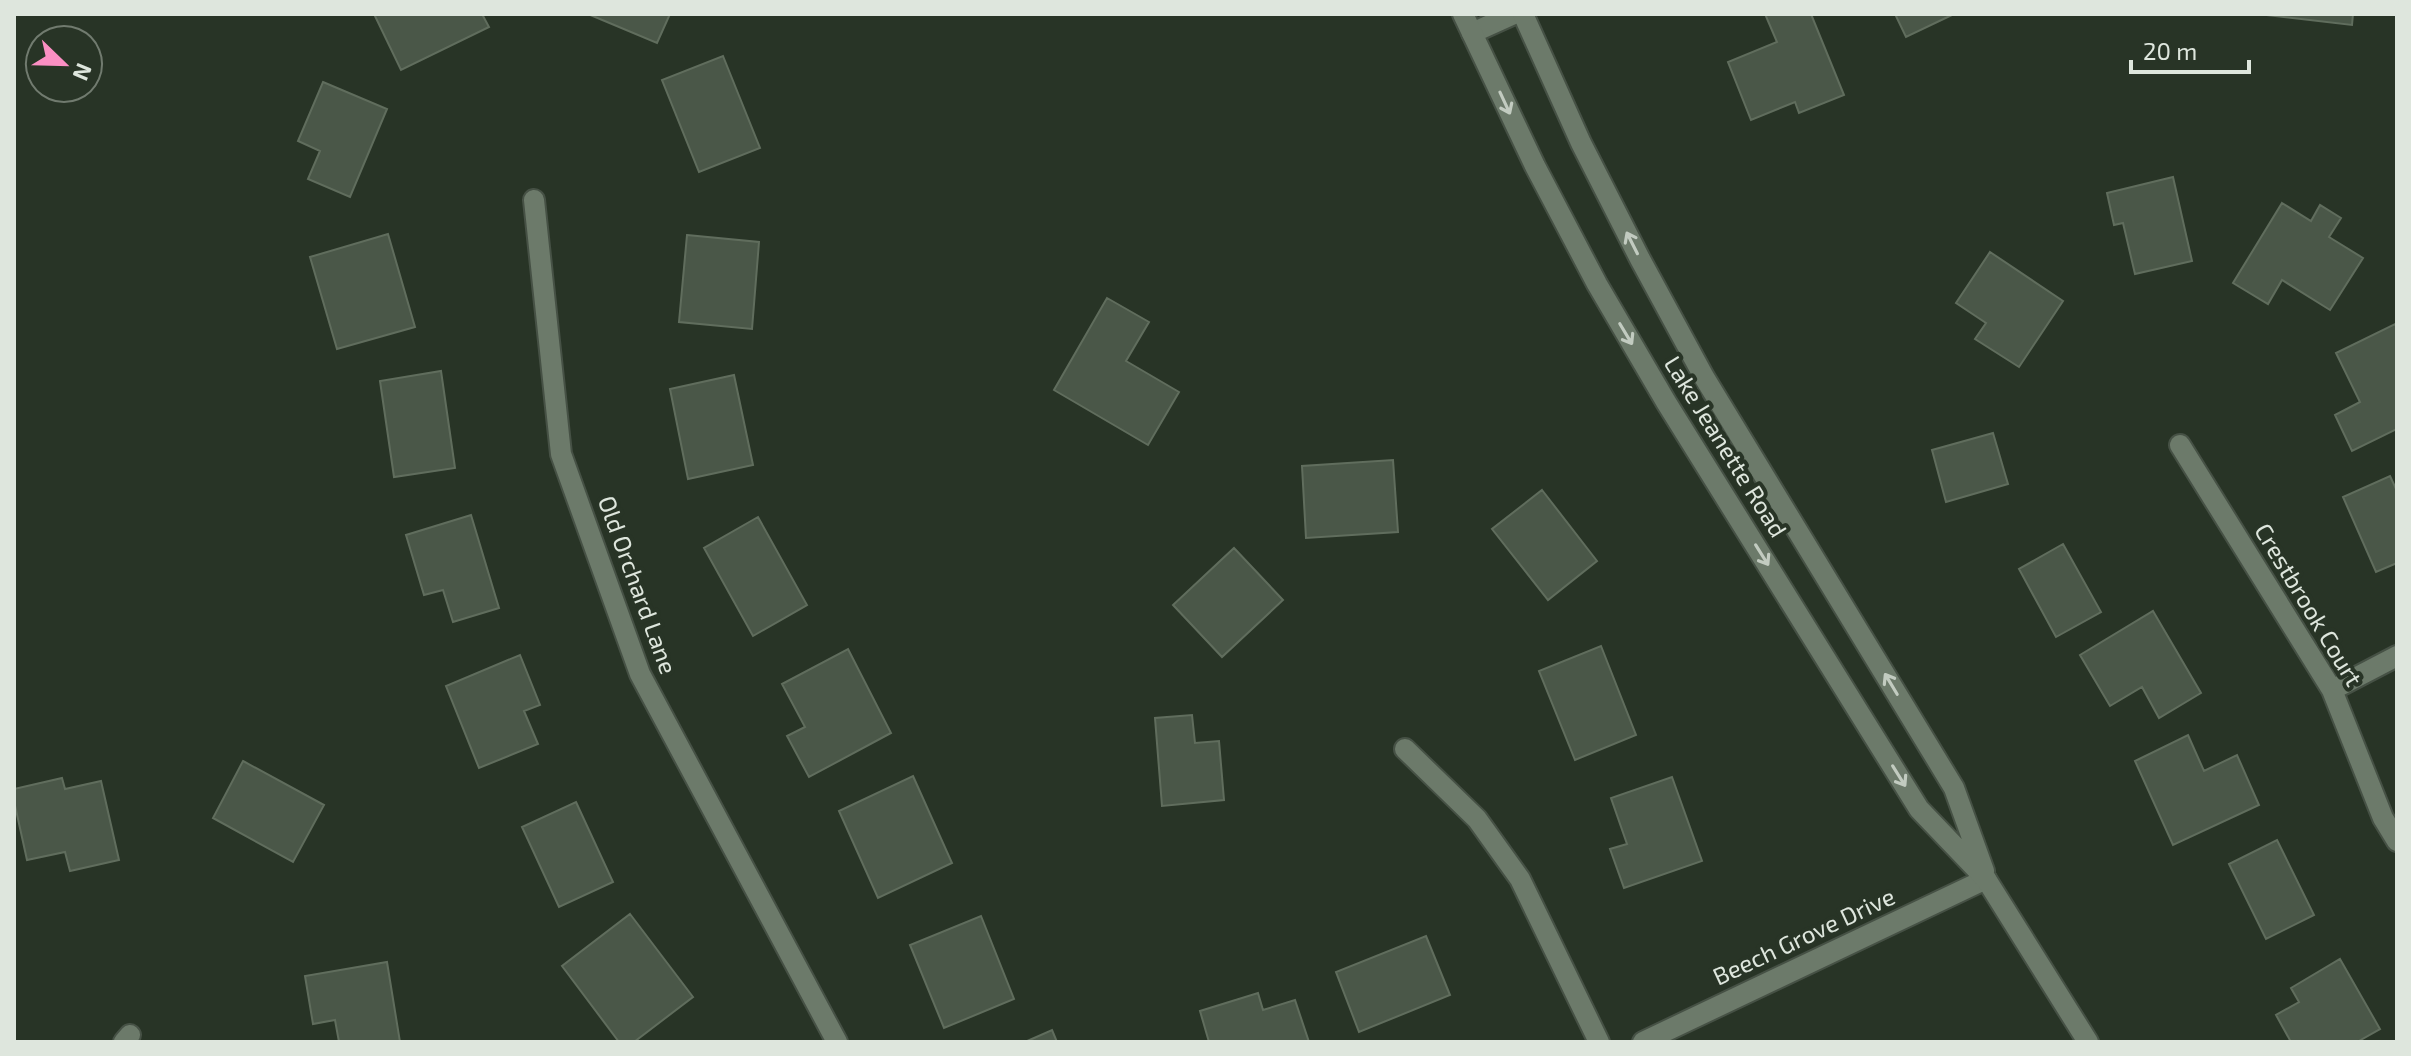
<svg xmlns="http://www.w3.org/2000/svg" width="2411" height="1056" font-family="'Exo 2',sans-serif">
<rect width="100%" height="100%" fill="#283426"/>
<!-- building -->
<path fill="#4a5748" stroke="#606d5d" stroke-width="2" d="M374,14H482L489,27L401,70Z
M588,14H670L657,43Z
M1765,14H1811L1844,95L1799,113L1795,102L1751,120L1728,62L1777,42Z
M1895,14H1954L1906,37Z
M2258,14H2353L2352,25Z
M723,56L760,148L699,172L662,80Z
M323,82L387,109L350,197L308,179L320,151L298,141Z
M2173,177L2192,261L2135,274L2123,223L2114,225L2107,193Z
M2282,203L2311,221L2320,205L2341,218L2329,237L2363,258L2330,310L2282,280L2268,304L2233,283Z
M388,234L415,327L337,349L310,257Z
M687,235L759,242L752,329L679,322Z
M1990,252L2063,301L2019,367L1975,339L1986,323L1956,303Z
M1107,298L1149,322L1126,361L1179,392L1148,445L1054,390Z
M2395,324L2397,329V429L2352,451L2335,415L2360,402L2336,353Z
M441,371L455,468L394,477L380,381Z
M734,375L753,465L688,479L670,389Z
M1993,433L2008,484L1946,502L1932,450Z
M1393,460L1398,532L1306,538L1302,466Z
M2390,476L2397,491V563L2376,572L2343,497Z
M1542,490L1597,561L1548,600L1492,529Z
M471,515L499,608L453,622L443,590L424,595L406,535Z
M758,517L807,605L753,636L704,548Z
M2063,544L2101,612L2056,637L2019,569Z
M1234,548L1283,600L1222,657L1173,605Z
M2153,611L2201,693L2159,718L2142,687L2110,706L2080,655Z
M1601,646L1636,735L1575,760L1539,671Z
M848,649L891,733L809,777L787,736L805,727L782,684Z
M520,655L540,705L524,711L538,744L479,768L446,686Z
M1192,715L1195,743L1219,741L1224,800L1162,806L1155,718Z
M2188,735L2204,771L2237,755L2259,805L2173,845L2135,761Z
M243,761L324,805L293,862L213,818Z
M913,776L952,863L878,898L839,811Z
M1672,777L1702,861L1624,888L1610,849L1627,844L1611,798Z
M62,778L65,789L101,781L119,860L70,871L65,852L27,860L14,801V789Z
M576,802L613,882L559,907L522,827Z
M2277,840L2314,915L2266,939L2229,864Z
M630,914L693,997L634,1042H619L562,966Z
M981,916L1014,999L944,1028L910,945Z
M1426,936L1450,995L1359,1032L1336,972Z
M2340,959L2380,1029L2357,1042H2291L2276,1015L2299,1002L2291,988Z
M387,962L400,1042H339L335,1020L313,1024L305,976Z
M1258,993L1263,1010L1295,1000L1309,1042H1209L1200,1011Z
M1052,1030L1057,1042H1025Z"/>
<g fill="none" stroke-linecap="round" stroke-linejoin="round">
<defs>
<path id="minor" d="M1472,33L1514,14
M534,200L561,454L640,674L837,1042
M2180,445L2332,690L2383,818L2397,841
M2332,690L2397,656
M1405,749L1477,819L1520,879L1599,1042
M124,1042L130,1035
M1643,1042L1986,879"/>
<path id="tertiary" d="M1463,14L1535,166L1597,284L1666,402L1919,809L1986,879L2088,1042
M1523,14L1581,143L1640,259L1704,377L1954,788L1984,871"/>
</defs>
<!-- minor casing -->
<use href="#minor" stroke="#465145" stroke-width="24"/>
<!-- tertiary casing -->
<use href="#tertiary" stroke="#465145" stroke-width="24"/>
<!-- minor -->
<use href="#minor" stroke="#6c7a6a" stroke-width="20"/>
<!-- tertiary -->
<use href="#tertiary" stroke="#6c7a6a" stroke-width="20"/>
</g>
<!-- one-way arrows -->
<defs><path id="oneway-shaft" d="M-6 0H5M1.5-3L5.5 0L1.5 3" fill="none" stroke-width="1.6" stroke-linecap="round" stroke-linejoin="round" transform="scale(2)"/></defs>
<g stroke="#c2cbc0">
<use href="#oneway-shaft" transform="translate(1505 103) rotate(65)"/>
<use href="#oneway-shaft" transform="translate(1632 243) rotate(-117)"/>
<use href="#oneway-shaft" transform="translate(1626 334) rotate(59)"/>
<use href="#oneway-shaft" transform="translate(1762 555) rotate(58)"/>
<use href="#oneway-shaft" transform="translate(1891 684) rotate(-121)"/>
<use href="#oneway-shaft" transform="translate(1899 776) rotate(58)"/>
</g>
<g text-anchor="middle" stroke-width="8" stroke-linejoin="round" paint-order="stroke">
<!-- street labels -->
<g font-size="24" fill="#dee6dd" stroke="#283426">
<text transform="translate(1725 447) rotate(58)" y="8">Lake Jeanette Road</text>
<text transform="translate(637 585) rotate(70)" y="8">Old Orchard Lane</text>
<text transform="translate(2308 605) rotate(59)" y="8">Crestbrook Court</text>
<text transform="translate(1804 937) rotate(-25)" y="8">Beech Grove Drive</text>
</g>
</g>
<!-- border -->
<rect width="2411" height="1056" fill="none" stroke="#dee6dd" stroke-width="32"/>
<!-- north arrow -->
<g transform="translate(64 64) rotate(113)"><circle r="38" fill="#283426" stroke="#717b6f" stroke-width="2"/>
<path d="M0-6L14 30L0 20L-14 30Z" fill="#fb8fc3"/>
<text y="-12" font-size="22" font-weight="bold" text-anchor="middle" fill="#dee6dd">N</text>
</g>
<!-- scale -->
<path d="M2131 60v12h118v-12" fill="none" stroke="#dee6dd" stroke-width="4"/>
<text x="2143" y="60" font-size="24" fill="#dee6dd" stroke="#283426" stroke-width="6" paint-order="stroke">20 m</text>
</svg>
